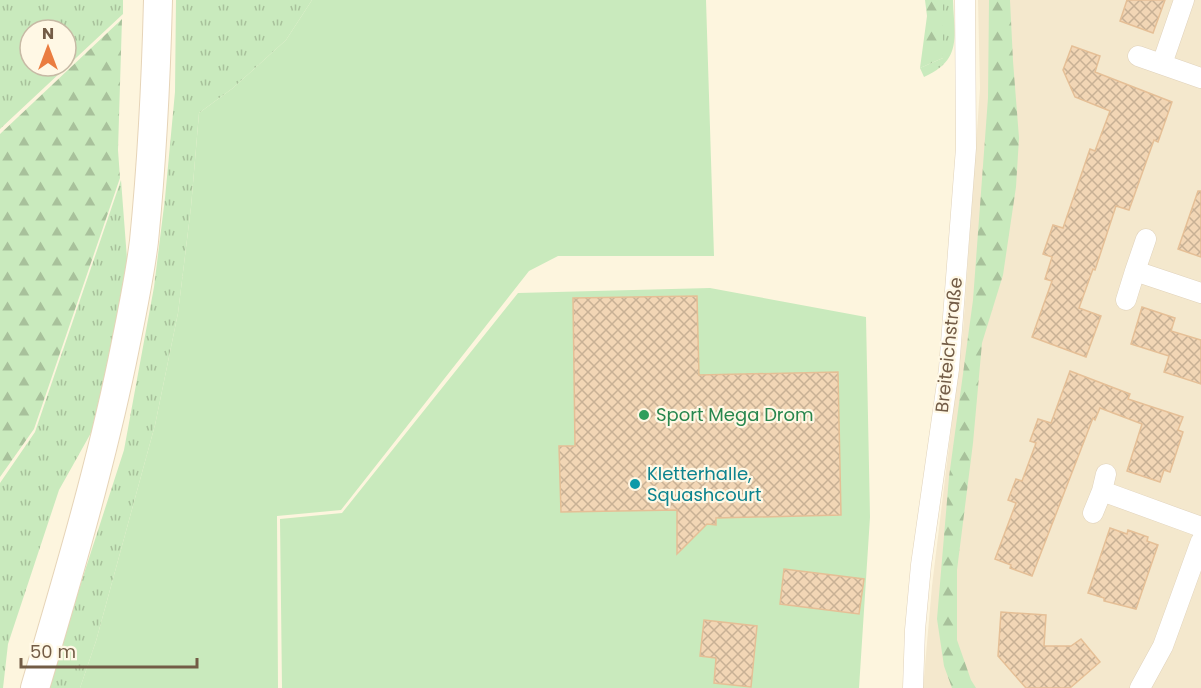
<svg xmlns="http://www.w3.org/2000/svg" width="1201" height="688" font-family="Poppins,sans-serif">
<defs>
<pattern id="grass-tufts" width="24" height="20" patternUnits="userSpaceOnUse" patternTransform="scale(1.5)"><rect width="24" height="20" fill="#c9eabd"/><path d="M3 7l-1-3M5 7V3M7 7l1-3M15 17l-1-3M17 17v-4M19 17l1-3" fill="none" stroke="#a8c19b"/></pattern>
<pattern id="forest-firs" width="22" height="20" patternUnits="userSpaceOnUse" patternTransform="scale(1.5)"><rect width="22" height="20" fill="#c9eabd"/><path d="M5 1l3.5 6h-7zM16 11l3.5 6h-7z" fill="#a8c19b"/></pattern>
<pattern id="building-cross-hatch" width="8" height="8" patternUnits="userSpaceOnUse" patternTransform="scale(1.5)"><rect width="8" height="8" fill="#f2d6b5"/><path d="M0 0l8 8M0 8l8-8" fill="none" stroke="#c8b195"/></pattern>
</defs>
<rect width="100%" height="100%" fill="#fdf5de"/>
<!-- residential -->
<path fill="#f4e8cd" d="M978,0H1201V688H923L932,586L963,331L980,88Z"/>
<!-- grass -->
<path fill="url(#grass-tufts)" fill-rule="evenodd" d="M0,0H123V14L0,129ZM30,30H66V66H30Z
M176,0H312L286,40L233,88L199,113L191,207L178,313L155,425L96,641L80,688H47L124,450L154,287L165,198L175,92Z
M943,0H953C954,36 963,60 924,77L920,68L943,58Z
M121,180L128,272L101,415L59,490L8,644L3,688H0V483L35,432Z"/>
<!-- forest -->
<path fill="url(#forest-firs)" d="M925,0H943V58L920,68L927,16Z
M989,0H1010L1013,61L1019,138L1016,187L1003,275L982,343L973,443L957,570V640L971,680L976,688H952L944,666L937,619L949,477L973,300L988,98Z
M122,19L118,150L120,178L34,429L0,477V134Z"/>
<!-- green -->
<path fill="#c9eabd" d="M312,0H706L714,256H558L529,271L341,510L277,516L278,688H80L96,641L155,425L178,313L191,207L199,113L233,88L286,40Z
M710,288L866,317L870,517L859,688H282L280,519L342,513L518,293Z"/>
<!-- building -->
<path fill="url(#building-cross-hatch)" stroke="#e5bf96" stroke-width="1.5" d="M1127,0H1165L1153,33L1120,21Z
M1072,46L1100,56L1095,72L1172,102L1158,142L1154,140L1129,210L1116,206L1095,270L1093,269L1079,308L1101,316L1086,357L1032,337L1052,281L1045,279L1052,257L1043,254L1053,225L1063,228L1090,149L1095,151L1110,111L1075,97L1063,70Z
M1198,191H1201V257L1178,249Z
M697,296L699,375L838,372L841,515L716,518V525L707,524L677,554V510L561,512L559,446H575L573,298Z
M1142,307L1175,318L1171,331L1201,340V384L1164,372L1169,356L1131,344Z
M1070,371L1130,394L1128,399L1183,417L1178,430L1183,432L1170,472L1164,470L1160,482L1127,471L1142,424L1100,408L1095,420L1093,418L1032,576L1010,568L1011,565L995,559L1016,503L1008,500L1016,479L1022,481L1036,443L1030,441L1038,419L1051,423Z
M1110,528L1127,534L1128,530L1148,537L1147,541L1158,545L1136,609L1104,601V598L1088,593Z
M784,569L864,579L859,614L780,604Z
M1001,612L1046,615L1044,646H1071L1081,639L1100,662L1070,688H1026L998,656Z
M704,620L757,626L751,687L714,683L716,658L700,656Z"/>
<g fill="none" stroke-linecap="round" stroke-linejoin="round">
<defs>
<path id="minor" d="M1138,56L1201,78
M1162,64L1184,0
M1146,239L1135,271L1201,293
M1126,300L1135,271
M1102,491L1106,474
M1093,513L1102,491L1201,527
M913,688L915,630L921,565L949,369L966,148L965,0
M1140,688L1163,646L1201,541"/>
<path id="secondary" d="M35,688C67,580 99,472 122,362C130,322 139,282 144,241C152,161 156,80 158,0"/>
</defs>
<!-- minor casing -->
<use href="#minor" stroke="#e0d2bb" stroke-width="21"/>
<!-- secondary casing -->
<use href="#secondary" stroke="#e6d4b8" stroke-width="30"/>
<!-- minor -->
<use href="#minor" stroke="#fff" stroke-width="20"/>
<!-- secondary -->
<use href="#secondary" stroke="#fff" stroke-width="28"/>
</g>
<!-- markers -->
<circle fill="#2e9e5b" stroke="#fff8e5" stroke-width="2" cx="644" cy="415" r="6"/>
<circle fill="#0f9aa8" stroke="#fff8e5" stroke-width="2" cx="635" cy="484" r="6"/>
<g text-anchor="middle" stroke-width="4.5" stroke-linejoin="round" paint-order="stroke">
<!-- street labels -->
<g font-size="18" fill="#735c46" stroke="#fff8e5">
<text transform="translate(949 345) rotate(-84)" y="6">Breiteichstraße</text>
</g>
<!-- leisure labels -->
<g font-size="18" fill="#27864d" stroke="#fff8e5" text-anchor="start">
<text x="656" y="421">Sport Mega Drom</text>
</g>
<!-- culture labels -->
<g font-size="18" fill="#0d838f" stroke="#fff8e5" text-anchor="start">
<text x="647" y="480">Kletterhalle,<tspan x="647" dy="21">Squashcourt</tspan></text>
</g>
</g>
<!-- north arrow -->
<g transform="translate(48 48)"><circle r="28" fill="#fff8e5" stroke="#c7baa5" stroke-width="1.5"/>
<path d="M0-4.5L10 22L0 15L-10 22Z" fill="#ea7d40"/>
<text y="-9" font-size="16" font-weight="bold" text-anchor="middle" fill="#735c46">N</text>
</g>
<!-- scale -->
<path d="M21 658v9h176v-9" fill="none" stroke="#735c46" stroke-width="3"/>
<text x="30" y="658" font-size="18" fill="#735c46" stroke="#fff8e5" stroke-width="4.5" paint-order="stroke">50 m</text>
</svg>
